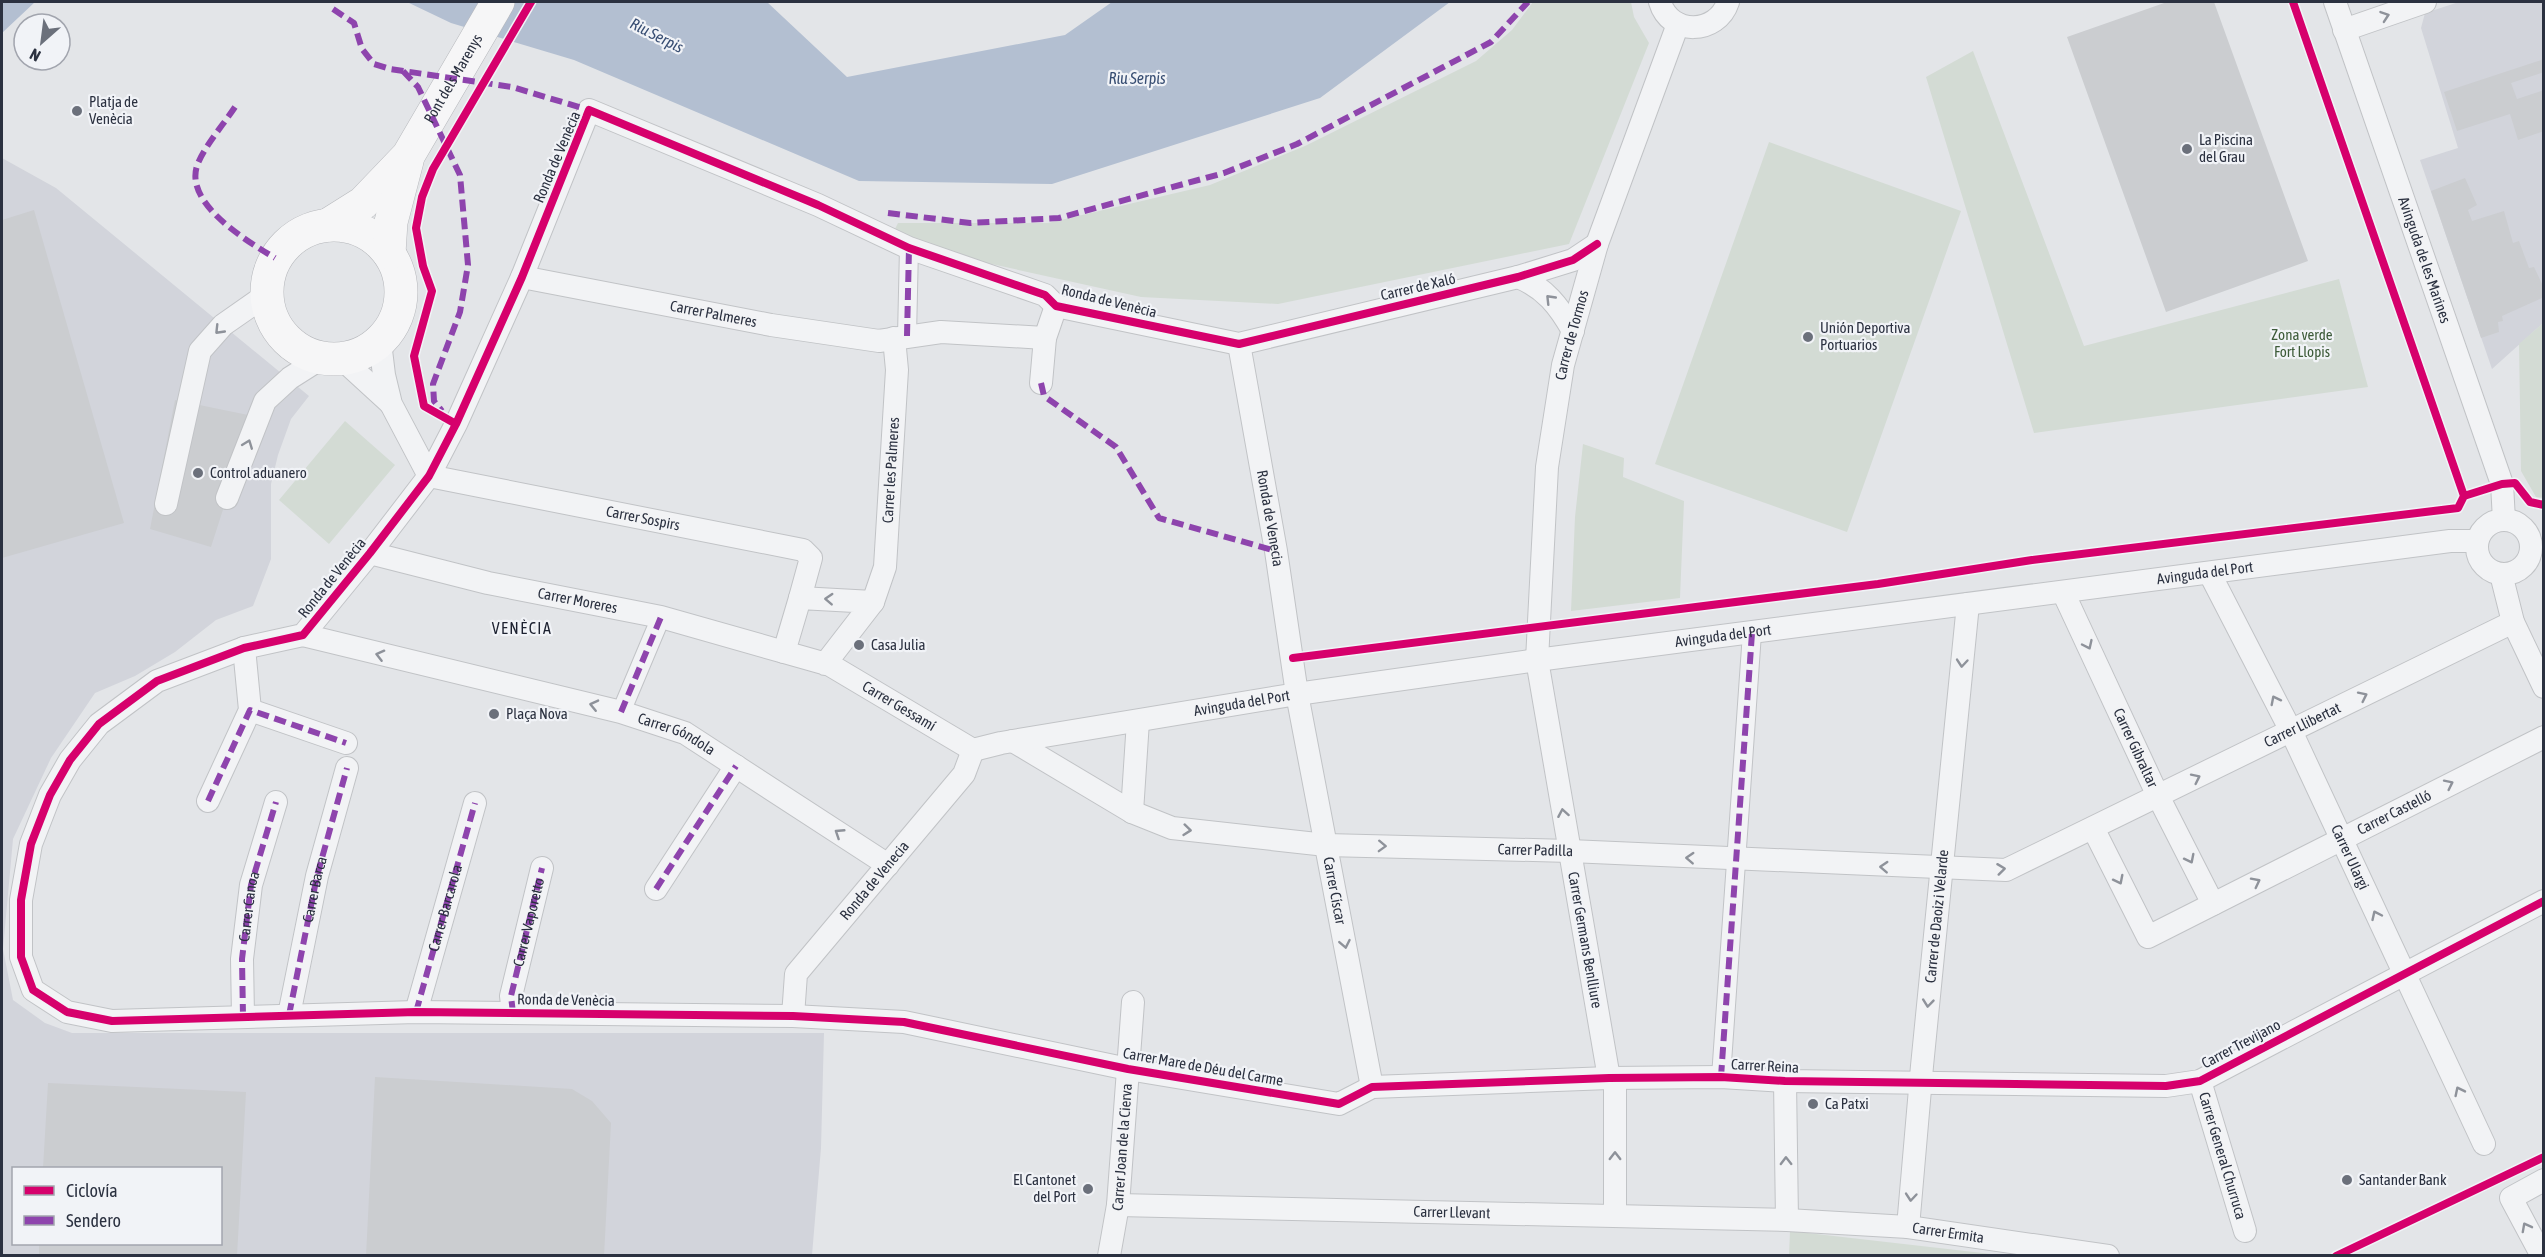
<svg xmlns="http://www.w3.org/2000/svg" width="2545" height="1257" font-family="'Asap Condensed',sans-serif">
<rect width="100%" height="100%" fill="#e3e5e8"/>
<!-- built -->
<path fill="#d2d4db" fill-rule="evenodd" d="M2459,2H2543V323L2492,369L2420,160L2458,148L2421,28L2425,13Z
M2,158L56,188L309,396L291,419L278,455L271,484V559L253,606L216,620L175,652L135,676L95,693L51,758L13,839L3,949L13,1000L45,1023L72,1033H824L821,1148L812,1255H2ZM14,1168H220V1244H14Z"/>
<!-- green -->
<path fill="#d3dbd4" d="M1533,2H1631L1634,17L1649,43L1569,244L1278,304L1141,297L978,261L894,231L898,223H1048L1210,185L1305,146L1476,61L1512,30Z
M1973,51L2084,346L2339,279L2368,387L2034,433L1926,77Z
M1769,142L1961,211L1847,532L1655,464Z
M2543,323V498L2536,497L2521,471L2519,344Z
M345,421L395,465L329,544L279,500Z
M1583,444L1624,458L1623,477L1684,501L1680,598L1571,611L1575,517Z
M1790,1231L2000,1255L1789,1256Z"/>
<!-- water -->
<path fill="#b3bfd1" d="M2,2H35L2,33Z
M407,2H767L847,77L1065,35L1112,2H1450L1320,98L1052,184L859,181L574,60L451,23Z"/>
<!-- building -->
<path fill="#cbcdd0" d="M2167,2H2214L2308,261L2166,312L2067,37Z
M2544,59V72L2511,83L2517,99L2544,90V131L2518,140L2510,114L2457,131L2444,92Z
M2465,178L2477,205L2468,210L2472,221L2504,211L2513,243L2519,241L2529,268L2534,267L2544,288V297L2502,316L2503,321L2498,322L2499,332L2481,338L2431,191Z
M34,210L124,523L2,558V220Z
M175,400L253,416L211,547L150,529Z
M375,1077L572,1089L592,1101L611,1123L604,1256H366Z
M48,1083L246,1092L237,1256H39V1244H220V1168H43Z"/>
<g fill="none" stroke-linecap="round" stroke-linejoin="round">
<defs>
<path id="pedestrian" d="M907,336L909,248
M621,712L661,617
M1721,1077L1752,633"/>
<g id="minor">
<path d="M1660,2C1670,36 1717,35 1728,2"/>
<path id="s1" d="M2335,2L2502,484L2504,520"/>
<path d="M2344,30L2425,2"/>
<path d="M1597,244L1573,260L1518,277L1239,344L1056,306L1045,295L909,248L818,205L589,110L522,277L456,424L429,476L370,553L303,635L244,648L157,681L99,724L70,760L50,795L31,844L21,900V957L33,990L67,1012L112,1021L416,1012L793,1016L904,1022L1128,1069L1339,1104L1372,1087L1609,1078L1721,1077L1785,1081L2166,1086L2200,1081L2544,901"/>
<path id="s2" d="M522,277L771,325L879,341L941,332L1045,338"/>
<path d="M1518,277C1545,288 1559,306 1573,331"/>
<path d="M380,342L384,375L391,404L429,476"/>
<path id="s3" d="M1239,344L1276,551L1297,694L1372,1087"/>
<path d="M343,360L390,403"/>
<path d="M1041,383L1045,338L1056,306"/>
<path id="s4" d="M429,476L803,550L811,558L800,598"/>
<path d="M227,498L265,401L290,378L320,359"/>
<path d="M166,504L200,351L223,325L266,295"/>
<circle cx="2504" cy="547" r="27"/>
<path id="s5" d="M370,553L488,583L661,617L784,652"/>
<path id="s6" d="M2210,574L2291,731L2484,1144"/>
<path d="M2501,574L2513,622L2544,687"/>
<path id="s7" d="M2063,592L2158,796L2213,904"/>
<path id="s8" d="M873,602L885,567L897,370L894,338"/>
<path id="s9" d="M303,635L621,712L685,733L888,865"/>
<path id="s10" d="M825,664L873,602L800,598L784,652L830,665L973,750"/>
<path d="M250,710L346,743"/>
<path id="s11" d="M1013,741L1132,812L1172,828L1326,845L1570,851L2006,870L2513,622"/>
<path id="s12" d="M973,750L1001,743L1297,694L1537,660L2450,541H2477"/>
<path d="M208,801L250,710L244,648"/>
<path d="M1132,812L1138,721"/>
<path id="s13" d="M2093,828L2148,937L2544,737"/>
<path d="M656,889L736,766"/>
<path d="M416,1012L475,803"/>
<path id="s14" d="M513,1013L511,996L542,868"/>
<path id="s15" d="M289,1015L317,876L347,768"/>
<path id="s16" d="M243,1016L242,959L251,885L276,802"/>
<path id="s17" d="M793,1016L796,974L964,774L973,750"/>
<path d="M1785,1081L1787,1220"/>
<path id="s18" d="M2200,1081L2245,1231"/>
<path id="s19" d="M1118,1205L1787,1220L1908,1227L2108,1256"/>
<path id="s20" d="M1615,1215V1085L1609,1078L1537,660L1547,467L1563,365L1597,244L1678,24"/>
<path id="s21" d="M1908,1227L1922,1066L1968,604"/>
<path id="s22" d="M1109,1256L1118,1205L1133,1002"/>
<path d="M2542,1256L2511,1198L2544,1180"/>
</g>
<g id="trunk">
<circle cx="334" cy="292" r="67"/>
<path id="s23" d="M328,225L363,203L408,156L498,2"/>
<path d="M389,253L391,222L407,161"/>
</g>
</defs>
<!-- pedestrian casing -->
<use href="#pedestrian" stroke="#c1c3c6" stroke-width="20"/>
<!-- minor casing -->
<use href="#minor" stroke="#c1c3c6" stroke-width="24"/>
<!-- trunk casing -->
<use href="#trunk" stroke="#b6b8bc" stroke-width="34"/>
<!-- pedestrian -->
<use href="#pedestrian" stroke="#f2f3f5" stroke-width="18"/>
<!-- minor -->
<use href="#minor" stroke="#f2f3f5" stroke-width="22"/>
<!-- trunk -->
<use href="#trunk" stroke="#f6f6f7" stroke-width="33"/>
<!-- quiet -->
<g stroke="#8e44ad" stroke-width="6" stroke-dasharray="12 6" stroke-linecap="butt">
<path d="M333,9L354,23L362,49L374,64L390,69L512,87L589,110"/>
<path d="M403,71L418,87L460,175L468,265L460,312L433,384L434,401L442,411"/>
<path d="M235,107C223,125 208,142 199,161C179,201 247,241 275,258"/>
<path d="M888,213L970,223L1059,218L1224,173L1297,144L1491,42L1528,2"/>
<path d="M907,336L909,248"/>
<path d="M1041,383L1044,396L1116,447L1159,518L1276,551"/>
<path d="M621,712L661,617"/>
<path d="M208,801L250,710L346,743"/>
<path d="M656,889L736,766"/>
<path id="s24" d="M416,1012L475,803"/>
<path d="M513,1013L511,996L542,868"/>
<path d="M289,1015L317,876L347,768"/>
<path d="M243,1016L242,959L251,885L276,802"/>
<path d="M1721,1077L1752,633"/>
</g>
<defs>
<path id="cycleway" d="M1597,244L1573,260L1518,277L1239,344L1056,306L1045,295L909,248L818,205L589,110L522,277L456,424L429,476L370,553L303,635L244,648L157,681L99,724L70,760L50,795L31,844L21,900V957L33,990L67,1012L112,1021L416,1012L793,1016L904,1022L1128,1069L1339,1104L1372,1087L1609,1078L1721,1077L1785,1081L2166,1086L2200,1081L2544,901
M456,424L424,406L414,356L432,291L423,266L416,228L422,197L433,169L531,2
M2464,496L2502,484L2515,483L2530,502L2544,505
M1293,658L1878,584L2032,560L2458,508L2464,496L2293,2
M2336,1256L2544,1157"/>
</defs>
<!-- cycleway casing -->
<use href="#cycleway" stroke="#f1f3f7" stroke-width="11"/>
<!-- cycleway -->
<use href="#cycleway" stroke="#d6006c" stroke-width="8"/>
</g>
<!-- one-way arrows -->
<defs><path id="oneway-chevron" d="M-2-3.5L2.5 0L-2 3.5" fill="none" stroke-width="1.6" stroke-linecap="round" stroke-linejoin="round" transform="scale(1.5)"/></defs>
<g stroke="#8e929a">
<use href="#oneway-chevron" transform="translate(2385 16) rotate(-19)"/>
<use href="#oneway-chevron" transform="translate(1550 299) rotate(-134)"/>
<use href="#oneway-chevron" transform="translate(219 330) rotate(134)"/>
<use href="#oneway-chevron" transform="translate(248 444) rotate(-69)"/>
<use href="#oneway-chevron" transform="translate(829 599) rotate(-177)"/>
<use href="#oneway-chevron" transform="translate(2088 645) rotate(65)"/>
<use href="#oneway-chevron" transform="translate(380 655) rotate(-166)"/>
<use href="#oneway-chevron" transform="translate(1962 663) rotate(95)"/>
<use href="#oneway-chevron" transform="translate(2363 696) rotate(-26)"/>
<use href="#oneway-chevron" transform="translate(2275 700) rotate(-117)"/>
<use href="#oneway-chevron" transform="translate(594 705) rotate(-167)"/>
<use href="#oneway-chevron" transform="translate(2196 778) rotate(-26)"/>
<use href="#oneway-chevron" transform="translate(2449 784) rotate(-26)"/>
<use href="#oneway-chevron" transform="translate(1563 813) rotate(-100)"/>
<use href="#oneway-chevron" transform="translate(1187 830) rotate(6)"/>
<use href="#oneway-chevron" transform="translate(839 833) rotate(-147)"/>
<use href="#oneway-chevron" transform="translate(1382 846) rotate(2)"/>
<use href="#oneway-chevron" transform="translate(1690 858) rotate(-177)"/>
<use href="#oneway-chevron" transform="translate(2190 859) rotate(63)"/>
<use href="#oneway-chevron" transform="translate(1884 867) rotate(-177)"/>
<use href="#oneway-chevron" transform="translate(2001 869) rotate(-7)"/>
<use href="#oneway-chevron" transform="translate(2119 880) rotate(63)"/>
<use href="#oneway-chevron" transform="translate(2256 882) rotate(-27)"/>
<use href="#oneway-chevron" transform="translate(2376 915) rotate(-115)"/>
<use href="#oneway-chevron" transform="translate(1345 944) rotate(79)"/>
<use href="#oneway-chevron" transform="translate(1928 1003) rotate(96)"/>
<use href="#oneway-chevron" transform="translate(2459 1091) rotate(-116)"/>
<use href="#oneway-chevron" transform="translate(1615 1156) rotate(-90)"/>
<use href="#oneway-chevron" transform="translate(1786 1161) rotate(-91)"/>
<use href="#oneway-chevron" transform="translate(1911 1197) rotate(95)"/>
<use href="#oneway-chevron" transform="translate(2526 1227) rotate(-118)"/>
</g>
<!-- markers -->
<g fill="#6b707b" stroke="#f1f3f7" stroke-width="2">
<circle cx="77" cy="111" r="6"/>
<circle cx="2187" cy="149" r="6"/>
<circle cx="1808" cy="337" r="6"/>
<circle cx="198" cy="473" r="6"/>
<circle cx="859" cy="645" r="6"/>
<circle cx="494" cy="714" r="6"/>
<circle cx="1813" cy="1104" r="6"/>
<circle cx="2347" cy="1180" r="6"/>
<circle cx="1088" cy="1189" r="6"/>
</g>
<g text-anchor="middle" stroke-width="4.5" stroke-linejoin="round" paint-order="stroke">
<!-- street labels -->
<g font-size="15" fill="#2b3140" stroke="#f1f3f7">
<text dy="5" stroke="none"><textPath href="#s23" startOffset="196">Pont dels Marenys</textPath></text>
<text transform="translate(557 157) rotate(-67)" y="5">Ronda de Venècia</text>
<text dy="5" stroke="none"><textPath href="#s1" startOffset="273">Avinguda de les Marines</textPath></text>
<text transform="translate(1418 287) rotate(-13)" y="5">Carrer de Xaló</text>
<text transform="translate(1109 301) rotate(14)" y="5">Ronda de Venècia</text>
<text dy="5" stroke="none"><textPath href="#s2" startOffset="195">Carrer Palmeres</textPath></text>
<text dy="5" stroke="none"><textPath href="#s20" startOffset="891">Carrer de Tormos</textPath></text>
<text dy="5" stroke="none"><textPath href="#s8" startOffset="134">Carrer les Palmeres</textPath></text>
<text dy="5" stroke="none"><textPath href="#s4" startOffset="218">Carrer Sospirs</textPath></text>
<text dy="5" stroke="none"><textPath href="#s3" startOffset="177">Ronda de Venecia</textPath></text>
<text dy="5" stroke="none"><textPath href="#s12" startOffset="1245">Avinguda del Port</textPath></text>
<text transform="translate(332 578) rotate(-51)" y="5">Ronda de Venècia</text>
<text dy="5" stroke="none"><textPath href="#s5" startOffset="213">Carrer Moreres</textPath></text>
<text dy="5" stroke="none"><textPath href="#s12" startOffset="759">Avinguda del Port</textPath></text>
<text dy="5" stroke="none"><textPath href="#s12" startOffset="273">Avinguda del Port</textPath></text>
<text dy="5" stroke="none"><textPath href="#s10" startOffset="336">Carrer Gessamí</textPath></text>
<text dy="5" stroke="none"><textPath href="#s11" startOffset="1347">Carrer Llibertat</textPath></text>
<text dy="5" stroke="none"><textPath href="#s9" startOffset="387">Carrer Góndola</textPath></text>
<text dy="5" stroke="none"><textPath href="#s7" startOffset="172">Carrer Gibraltar</textPath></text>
<text dy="5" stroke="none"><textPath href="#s13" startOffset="398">Carrer Castelló</textPath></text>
<text dy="5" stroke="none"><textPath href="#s11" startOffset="546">Carrer Padilla</textPath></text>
<text dy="5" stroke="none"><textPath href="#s6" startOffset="316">Carrer Ulargi</textPath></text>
<text dy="5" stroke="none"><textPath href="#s17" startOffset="164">Ronda de Venecia</textPath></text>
<text dy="5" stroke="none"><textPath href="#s3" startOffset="555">Carrer Císcar</textPath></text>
<text dy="5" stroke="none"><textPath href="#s15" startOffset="128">Carrer Barca</textPath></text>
<text dy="5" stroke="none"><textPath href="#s24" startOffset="108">Carrer Barcarola</textPath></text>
<text dy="5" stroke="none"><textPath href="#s16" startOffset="110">Carrer Canoa</textPath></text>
<text dy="5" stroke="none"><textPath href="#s21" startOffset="312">Carrer de Daoiz i Velarde</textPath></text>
<text dy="5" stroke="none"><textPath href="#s14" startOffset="93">Carrer Vaporetto</textPath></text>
<text transform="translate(1585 940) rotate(80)" y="5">Carrer Germans Benlliure</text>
<text transform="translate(566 1000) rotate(1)" y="5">Ronda de Venècia</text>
<text transform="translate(2241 1044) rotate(-28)" y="5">Carrer Trevijano</text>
<text transform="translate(1765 1066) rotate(3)" y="5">Carrer Reina</text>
<text transform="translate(1203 1067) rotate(10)" y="5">Carrer Mare de Déu del Carme</text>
<text dy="5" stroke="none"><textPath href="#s22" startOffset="110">Carrer Joan de la Cierva</textPath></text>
<text dy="5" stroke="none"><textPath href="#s18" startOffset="78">Carrer General Churruca</textPath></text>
<text dy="5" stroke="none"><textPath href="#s19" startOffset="334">Carrer Llevant</textPath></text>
<text dy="5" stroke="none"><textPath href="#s19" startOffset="831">Carrer Ermita</textPath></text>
</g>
<!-- poi labels -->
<g font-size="15" fill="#2b3140" stroke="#f1f3f7" text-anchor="start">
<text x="89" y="107">Platja de<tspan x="89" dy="17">Venècia</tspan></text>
<text x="2199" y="145">La Piscina<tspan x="2199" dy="17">del Grau</tspan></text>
<text x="1820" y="333">Unión Deportiva<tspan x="1820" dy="17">Portuarios</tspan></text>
<text x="210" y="478">Control aduanero</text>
<text x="871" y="650">Casa Julia</text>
<text x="506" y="719">Plaça Nova</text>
<text x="1825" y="1109">Ca Patxi</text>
<text x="1076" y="1185" text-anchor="end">El Cantonet<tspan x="1076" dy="17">del Port</tspan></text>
<text x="2359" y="1185">Santander Bank</text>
</g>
<!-- park labels -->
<g font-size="15" fill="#3d5b39" stroke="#f1f3f7">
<text x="2302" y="340">Zona verde<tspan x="2302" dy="17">Fort Llopis</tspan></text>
</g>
<!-- water labels -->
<g font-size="16" font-style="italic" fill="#374d72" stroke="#f1f3f7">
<text transform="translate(657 35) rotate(27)" y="6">Riu Serpis</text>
<text x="1137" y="84">Riu Serpis</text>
</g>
<!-- neighbourhood labels -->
<g font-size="16" letter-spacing="1.5" fill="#1d2231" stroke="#f1f3f7">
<text x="522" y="634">VENÈCIA</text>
</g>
</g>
<!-- border -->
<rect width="2545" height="1257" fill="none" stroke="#2b3140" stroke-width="6"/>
<!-- legend -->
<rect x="12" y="1167" width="210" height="78" fill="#f1f3f7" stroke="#a2a5ae" stroke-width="1.5"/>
<rect x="24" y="1186" width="30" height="9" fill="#d6006c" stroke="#a2a5ae" stroke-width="1.5"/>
<text x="66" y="1197" font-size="18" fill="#2b3140">Ciclovía</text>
<rect x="24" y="1216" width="30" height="9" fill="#8e44ad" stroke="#a2a5ae" stroke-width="1.5"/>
<text x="66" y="1227" font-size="18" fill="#2b3140">Sendero</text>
<!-- north arrow -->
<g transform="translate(42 42) rotate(208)"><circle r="28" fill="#f1f3f7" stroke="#a2a5ae" stroke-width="1.5"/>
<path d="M0-4.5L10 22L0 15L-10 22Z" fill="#6b707b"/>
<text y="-9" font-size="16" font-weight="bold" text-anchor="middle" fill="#2b3140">N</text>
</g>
</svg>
